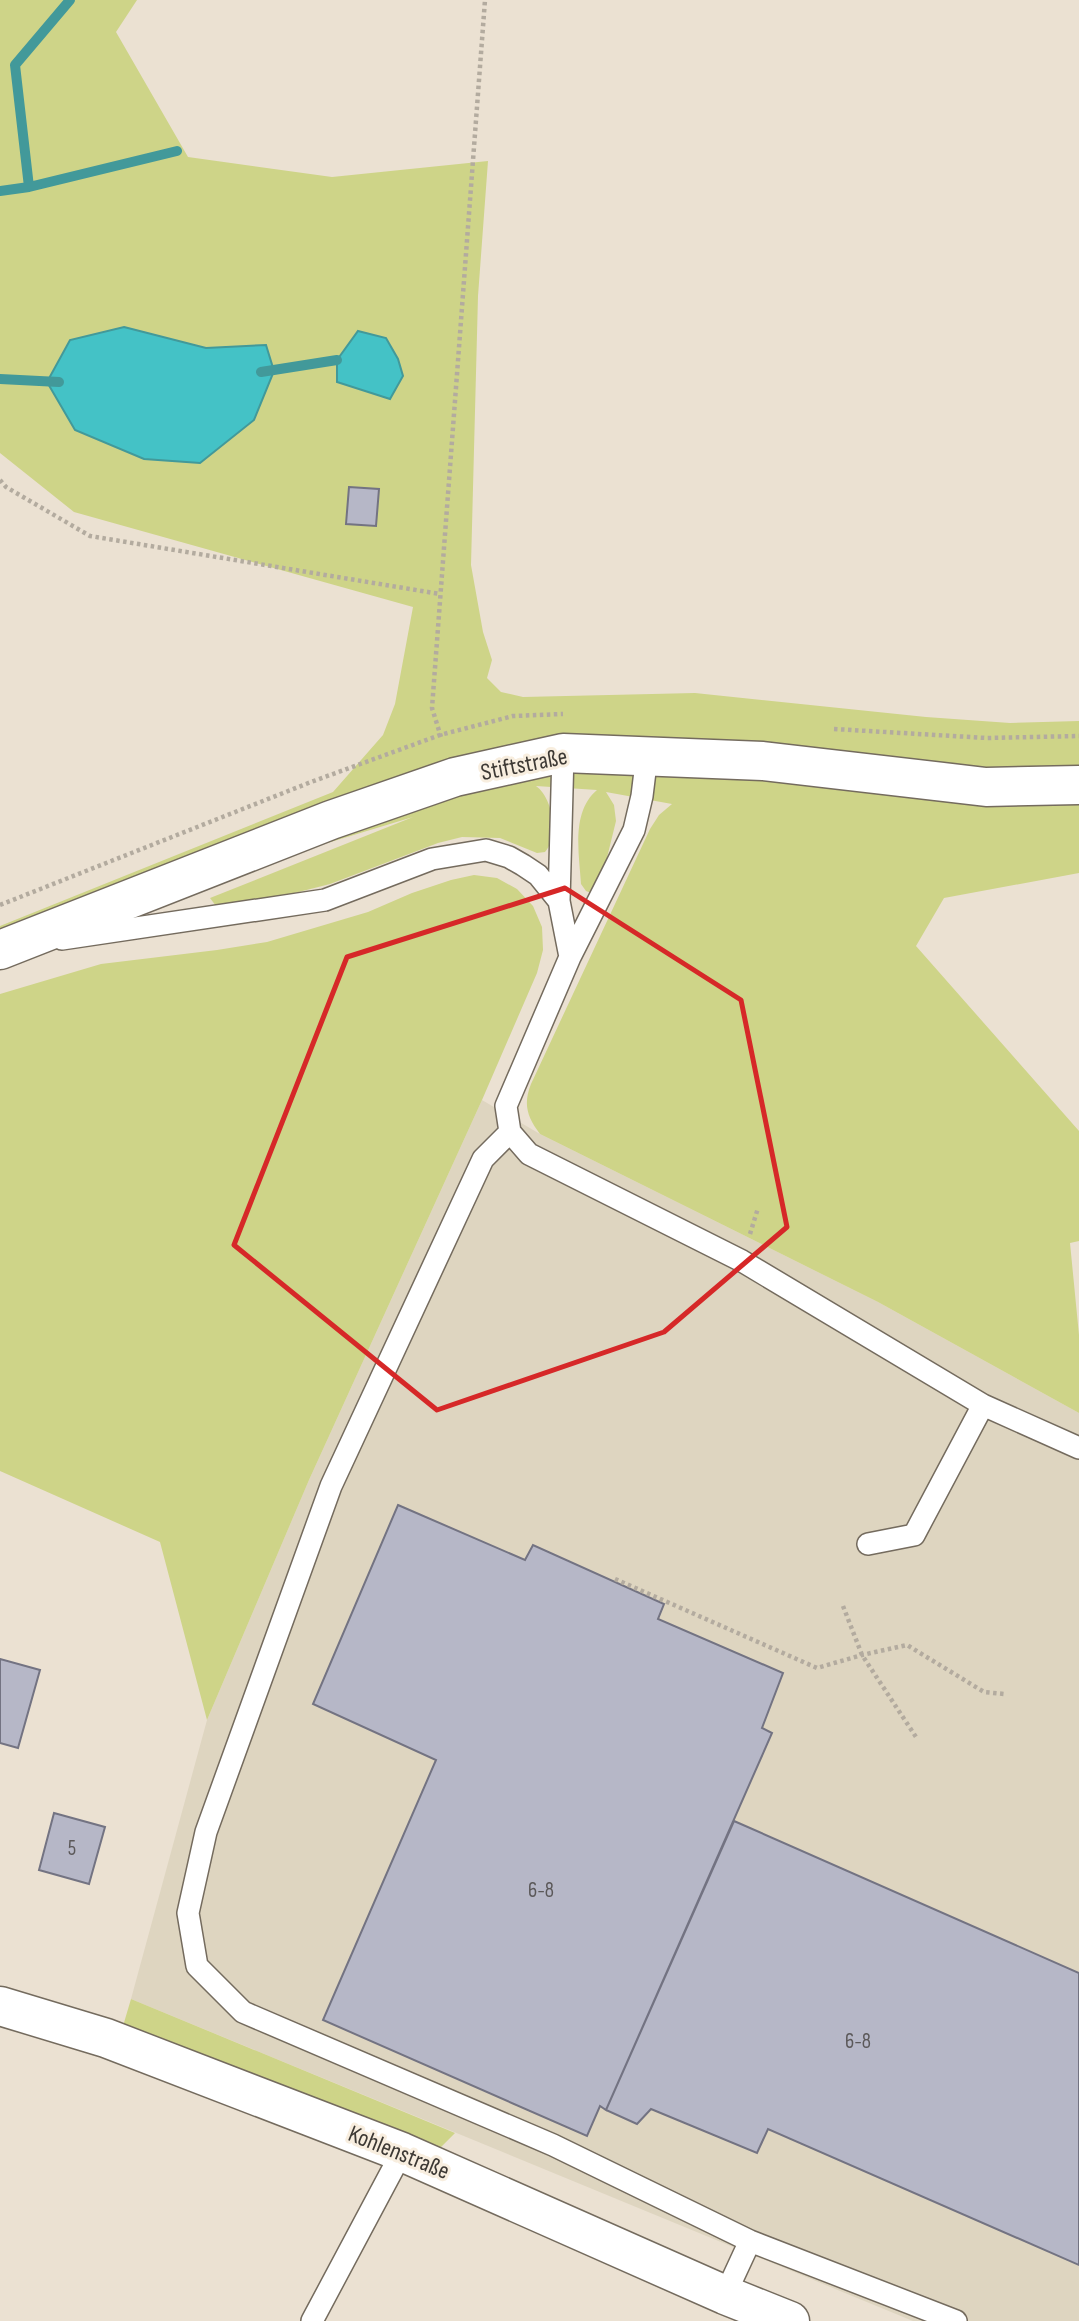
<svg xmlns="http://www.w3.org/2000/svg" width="1079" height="2321" font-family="'Sofia Sans Condensed',sans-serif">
<rect width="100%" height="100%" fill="#ebe1d2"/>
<!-- commercial -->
<path fill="#ded5c0" d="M482,1100L540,1134L878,1302L1079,1413V2321H913L131,1999L207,1720L309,1480Z"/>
<!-- green -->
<path fill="#ced488" d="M0,0H137L116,32L188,157L332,177L488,161L478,296L471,565L483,632L492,660L487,678L501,692L523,697L695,693L926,717L1010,723L1079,721V873L944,898L916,946L1079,1131V1241L1070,1243L1079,1335V1413L878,1302L540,1134C527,1117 523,1104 531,1084L650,829L659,815L672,804L606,792L614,805L616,821L602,878L591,893L586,891L581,884C579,853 571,812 597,790L536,786C552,797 560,835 545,852L537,853L500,838L462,837L438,843L330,884L279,897L216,906L210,898L413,817L24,935L0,944V926L333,792L383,735L395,704L413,607L74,512L0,453Z
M474,875L497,878L517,889L533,906L542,927L543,950L537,973L482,1100L309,1480L207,1720L160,1542L0,1471V994L101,964L217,950L267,942L368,912L412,893L451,880Z
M131,1999L455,2133L440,2148L123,2026Z"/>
<!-- water -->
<path fill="#44c2c6" stroke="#42999a" stroke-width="2" d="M124,327L206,348L266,345L274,371L254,420L200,463L144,459L75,430L47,382L70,340Z
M358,331L386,338L398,359L403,376L390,399L337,382V360Z"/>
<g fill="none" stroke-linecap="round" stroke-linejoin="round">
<!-- stream -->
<path stroke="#42999a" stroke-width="10" d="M29,187L177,151
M0,191L29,187L15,65L70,0
M261,372L337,360
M0,379L59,382"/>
</g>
<!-- building -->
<path fill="#b6b7c7" stroke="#737382" stroke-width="2" d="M349,487L379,489L376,526L346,524Z
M398,1505L525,1560L533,1545L664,1604L658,1619L783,1673L762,1728L772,1733L606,2110L600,2106L587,2136L323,2020L436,1760L313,1704Z
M0,1659L40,1670L18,1748L0,1743Z
M54,1813L105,1827L89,1884L39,1870Z
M734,1821L1079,1973V2265L768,2129L757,2153L651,2109L637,2124L606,2110Z"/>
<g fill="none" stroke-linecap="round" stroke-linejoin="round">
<defs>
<path id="service" d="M647,755L642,796L634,830L570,957L506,1106L510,1132L529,1154L742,1261L983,1405L1079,1448
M559,901L563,753
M62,939L325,900L432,859L486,850L509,857L523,865L538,875L559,901L570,957
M510,1132L483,1159L331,1486L206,1832L188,1913L197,1966L243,2012L553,2145L750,2241L956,2321
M868,1544L914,1535L983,1405
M725,2295L750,2241
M312,2321L402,2152"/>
<path id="tertiary" d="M0,2006L106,2038L402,2152L725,2295L790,2321"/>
<path id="secondary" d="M0,950L331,820L455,777L563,753L763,761L986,787L1079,785"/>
</defs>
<!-- service casing -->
<use href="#service" stroke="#746b5e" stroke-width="24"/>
<!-- tertiary casing -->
<use href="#tertiary" stroke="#746b5e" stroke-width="41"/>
<!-- secondary casing -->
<use href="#secondary" stroke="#746b5e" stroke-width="41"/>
<!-- path -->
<path stroke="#b3ab9f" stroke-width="4.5" stroke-dasharray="3.5 3.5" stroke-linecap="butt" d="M0,480L6,487L90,536L440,594
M834,729L987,738L1079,736
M441,737L432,708L485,0
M0,905L311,782L440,735L513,716L563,714
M750,1234L758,1208
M615,1579L817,1668L862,1655L907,1645L984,1692L1004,1694
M843,1606L862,1655L916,1737"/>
<!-- service -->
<use href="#service" stroke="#fff" stroke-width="21"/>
<!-- tertiary -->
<use href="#tertiary" stroke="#fff" stroke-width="38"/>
<!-- secondary -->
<use href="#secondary" stroke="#fff" stroke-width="38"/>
</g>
<!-- marked area -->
<path fill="none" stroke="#d62828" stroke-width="5" stroke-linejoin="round" d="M565,888L741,1000L787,1227L664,1332L437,1410L234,1245L347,957Z"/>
<g text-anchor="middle" stroke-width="6" stroke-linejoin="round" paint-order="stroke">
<!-- number labels -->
<g font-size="21" fill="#5b5859">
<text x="72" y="1855">5</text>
<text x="541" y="1897">6-8</text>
<text x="858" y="2048">6-8</text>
</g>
<!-- street labels -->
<g font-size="24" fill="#3d3934" stroke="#f8eedf">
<text transform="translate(524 764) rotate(-11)" y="8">Stiftstraße</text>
<text transform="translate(399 2152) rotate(22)" y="8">Kohlenstraße</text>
</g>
</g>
</svg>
